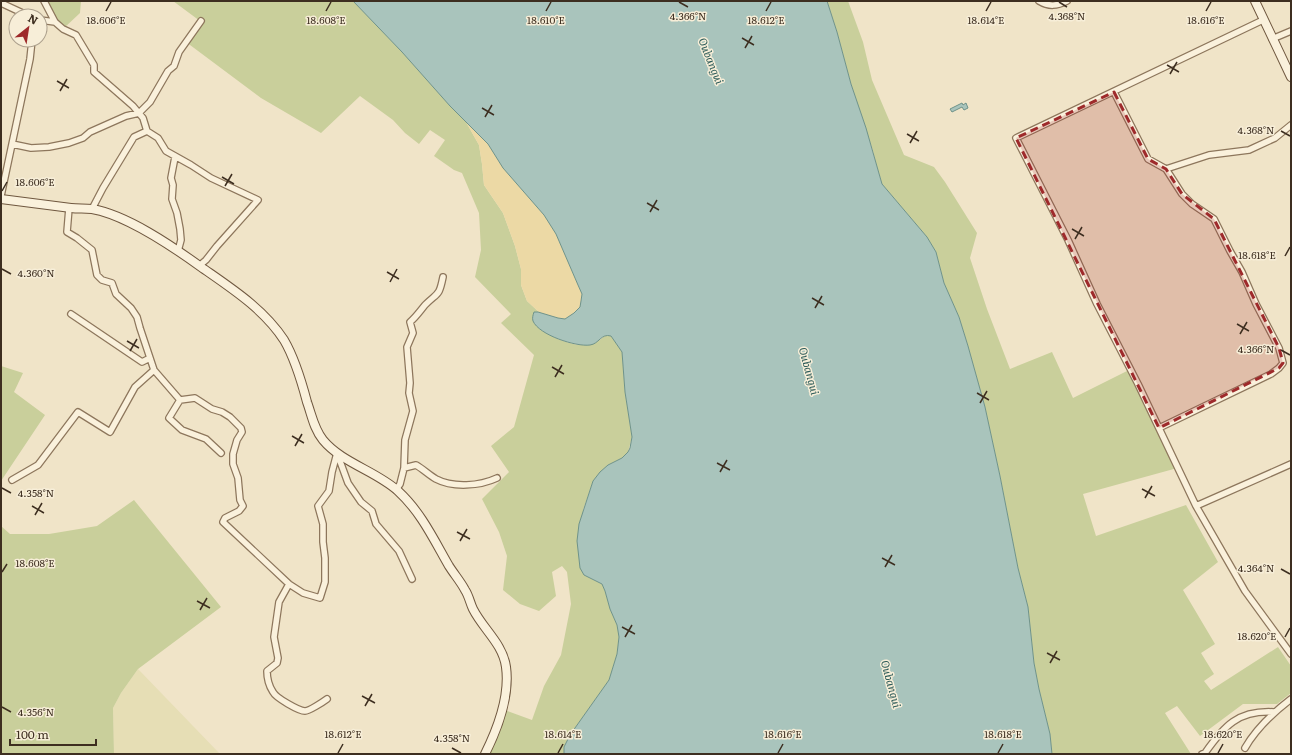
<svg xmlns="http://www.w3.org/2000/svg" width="1292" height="755" font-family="Literata,serif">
<rect width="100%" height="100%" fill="#f0e4c8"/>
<!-- farmland -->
<path fill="#e6deb5" d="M138,669L220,754H114L113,708L121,693Z"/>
<!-- green -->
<path fill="#c9cf9b" d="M44,1H81L80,13L63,29Z
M173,1H353L402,52L450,106L466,122L479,145L482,164L484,185L503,213L515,246L521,269V285L527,301L540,313L538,312L533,317C533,331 570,346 583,345C588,345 595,343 598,341C604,338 603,334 611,336L622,352L625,392L632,437L628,452L622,458L608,465L593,481L589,493L583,510L584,575L602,584L605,591L610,609L617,625L619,637L617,654L609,680L570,735L564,747V754H485L502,709L532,720L544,686L561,655L571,604L567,572L562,566L552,572L556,596L539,611L520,604L503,590L507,556L499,532L482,499L509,472L491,446L514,427L534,355L501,323L511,314L475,277L481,250L479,213L462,173L454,170L434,156L445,140L430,130L419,144L405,133L393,120L360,96L321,133L261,98L186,42L200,21Z
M827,1H848L863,42L872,80L904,155L934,167L945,182L977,233L970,258L987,309L1010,369L1052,352L1073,398L1133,368L1181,467L1083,494L1096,536L1186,505L1218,562L1183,590L1215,644L1201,653L1214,674L1204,681L1211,690L1278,647L1291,666V693L1277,704H1243L1200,736L1177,706L1165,713L1191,754H1052L1050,734L1039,689L1034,663L1028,607L1018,568L1000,476L985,407L968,346L959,317L944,283L936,252L927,237L882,184C879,172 875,162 873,151L851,84L837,32Z
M1,366L23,373L14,392L45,415L1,481Z
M134,500L221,607L138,669L121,693L113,708L114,754H1V526L10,534H49L97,526Z"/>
<!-- sand -->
<path fill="#ecd9a5" d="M466,122L488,144L503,168L544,215L556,234L578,285L582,294L580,307L569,317L565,319L558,318L540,313L527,301L521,285V269L515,246L503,213L484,185L482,164L479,145Z"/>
<!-- water -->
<path fill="#a9c4bc" stroke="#6f938a" d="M353,1H827L837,32L851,84L866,128L882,184L927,237L936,252L944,283L959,317L968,346L985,407L1000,476L1018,568L1028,607L1034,663L1039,689L1050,734L1052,754H564V747L570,735L609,680L617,654L619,637L617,625L610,609L605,591L602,584L584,575L580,568L577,541L579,524L593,481L600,472L608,465L622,458L628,452L630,448L632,437L625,392L622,352L611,336C601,333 599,344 590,345C576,347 539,335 533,321C532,318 533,315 534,312H538L558,318L565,319L574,313L580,307L581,301L582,294L578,285L556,234L544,215L503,168L488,144L450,106L402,52Z
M962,103L963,105L966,103L968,108L964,110L962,107L952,112L950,109Z"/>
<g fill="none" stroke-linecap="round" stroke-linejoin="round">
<defs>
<path id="street" d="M44,1L55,22L63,29L76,35L94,65V72L133,106L143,118L147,131L158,138L166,151L191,165L211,178L258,200L217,246L206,260L199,266
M1039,1C1049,7 1057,6 1067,1
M1,3L29,16
M40,20L55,22
M1263,20L1016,138L1068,240L1097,304L1138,384L1196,506L1245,591L1291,654
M1272,39L1291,31
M1114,92L1148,159L1166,169L1182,194L1192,204L1214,219L1230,251L1242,272L1256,304L1279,348L1283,363L1279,368L1271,374L1159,428
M12,144L31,148L49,147L69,143L83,138L90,132L126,116L139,113L150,102L168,71L174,66L179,52L201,21
M175,157L171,178L173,185L172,199L177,213L180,229L181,240L178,251
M1166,169L1209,155L1249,150L1275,138L1291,125
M1,196L30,59L32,40
M69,208L67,232L77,238L92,250L97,275L102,280L112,283L116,294L131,308L137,317L140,328L154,370L180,400L169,418L182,430L206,439L221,453
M92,209L103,188L134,137L147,131
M71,314L142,362L150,358
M180,400L195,398L212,409L222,412L230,417L241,428L242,432L237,440L233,454V464L238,478L240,500L243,506L239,511L225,518L223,522L289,584L303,593L320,598L325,582V558L323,542V524L318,506L329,491L332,472L337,453
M337,453L348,483L361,502L372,511L376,524L399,551L412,579
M404,468L416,465C423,469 429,475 436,479C453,488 480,486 497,478
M12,480L38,465L78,412L110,432L135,387L154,370
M396,490L400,484L404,468L405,440L413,411L409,393L410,383L407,347L413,333L410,322C416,317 420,311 425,305C438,292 439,297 443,277
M1196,506L1291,464
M289,584L279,602L274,637L278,658L277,663L267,671C267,677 269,686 273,692C276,698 299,711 305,711C309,711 323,702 327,699
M1245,748C1256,729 1274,712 1291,699
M1202,754L1205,753C1224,726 1238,710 1274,712"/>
<path id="secondary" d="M1255,1L1291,77
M1,199C24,202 48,205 71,208C78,209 85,208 92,209C127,215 172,246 201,267C231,288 264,309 284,340C294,357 302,383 307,402C312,416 314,429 323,440C342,463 376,471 398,491C421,512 434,540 449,566C454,574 461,582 465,590C469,596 470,603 473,609C483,629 503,644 506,667C510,696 498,728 485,754"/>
</defs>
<!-- street casing -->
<use href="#street" stroke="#8d765c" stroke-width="8"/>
<!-- secondary casing -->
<use href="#secondary" stroke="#6f573f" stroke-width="10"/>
<!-- street -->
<use href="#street" stroke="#faf1dc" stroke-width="5.5"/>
<!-- secondary -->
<use href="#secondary" stroke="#faf1dc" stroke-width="8"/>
</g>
<!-- marked area -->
<path fill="#9e2a2b" fill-opacity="0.2" stroke="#9e2a2b" stroke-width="3" stroke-dasharray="8 5" stroke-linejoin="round" d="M1114,92L1148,159L1166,169L1182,194L1214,219L1279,348L1283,363L1279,368L1159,428L1016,138Z"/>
<!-- ticks -->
<path fill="none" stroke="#3d2e20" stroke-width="1.5" d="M679,2L688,7M1059,2L1067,7M106,11L111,2M326,11L331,2M546,11L551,2M766,11L771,2M986,11L991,2M1206,11L1211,2M742,38L754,45M745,48L752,36M1167,65L1179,72M1170,74L1177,62M57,81L69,88M60,91L67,79M482,108L494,115M485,117L492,105M1281,131L1290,136M907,134L919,141M910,143L917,131M222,177L234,184M225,186L232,174M2,191L7,182M647,203L659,210M650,212L657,200M1072,229L1084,236M1075,239L1082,227M1285,256L1290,247M2,269L11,274M387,272L399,279M390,282L397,269M812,298L824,305M815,308L822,296M1237,324L1249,331M1240,334L1247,322M127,341L139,348M1281,350L1290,355M130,351L137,339M552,367L564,374M555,377L562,365M977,393L989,400M980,403L987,391M292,436L304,443M295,446L302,434M717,463L730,470M720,472L727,460M2,488L11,493M1142,489L1155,496M1145,498L1152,486M32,506L44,513M35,515L42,503M457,532L470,539M460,541L467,529M882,558L895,565M885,567L892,555M1281,569L1290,574M2,572L7,564M197,601L210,608M200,610L207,598M622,627L635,634M625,637L632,625M1285,637L1290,628M1047,653L1060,660M1050,663L1057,651M362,696L375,703M365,706L372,694M2,707L11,712M452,748L461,753M338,753L343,744M558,753L563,744M778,753L783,744M998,753L1003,744M1218,753L1223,744"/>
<g text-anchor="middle" stroke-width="3" stroke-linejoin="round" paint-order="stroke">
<!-- water labels -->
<g font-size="11" font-style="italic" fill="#2f5d5a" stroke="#f7eed8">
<text transform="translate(711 61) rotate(68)" y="4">Oubangui</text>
<text transform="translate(809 371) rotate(75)" y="4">Oubangui</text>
<text transform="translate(891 684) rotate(75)" y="4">Oubangui</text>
</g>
</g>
<g font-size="10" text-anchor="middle" fill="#3d2e20" stroke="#f7eed8" stroke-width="3" stroke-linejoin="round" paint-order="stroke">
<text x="688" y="20">4.366°N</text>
<text x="1067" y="20">4.368°N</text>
<text x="326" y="24">18.608°E</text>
<text x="546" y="24">18.610°E</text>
<text x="766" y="24">18.612°E</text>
<text x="986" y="24">18.614°E</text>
<text x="1206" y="24">18.616°E</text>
<text x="106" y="24">18.606°E</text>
<text x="1256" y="134">4.368°N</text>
<text x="35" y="186">18.606°E</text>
<text x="1257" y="259">18.618°E</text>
<text x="36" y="277">4.360°N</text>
<text x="1256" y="353">4.366°N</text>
<text x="36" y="497">4.358°N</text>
<text x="35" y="567">18.608°E</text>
<text x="1256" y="572">4.364°N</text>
<text x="1257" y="640">18.620°E</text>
<text x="36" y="716">4.356°N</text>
<text x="343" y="738">18.612°E</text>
<text x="563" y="738">18.614°E</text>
<text x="783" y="738">18.616°E</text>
<text x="1003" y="738">18.618°E</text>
<text x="1223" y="738">18.620°E</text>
<text x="452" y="742">4.358°N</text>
</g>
<!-- border -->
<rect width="1292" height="755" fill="none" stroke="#3d2e20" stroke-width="4"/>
<!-- north arrow -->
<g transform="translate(28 28) rotate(30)"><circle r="19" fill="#f7eed8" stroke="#ada18e"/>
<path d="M0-3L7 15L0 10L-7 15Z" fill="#9e2a2b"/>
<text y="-6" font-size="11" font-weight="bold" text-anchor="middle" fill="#3d2e20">N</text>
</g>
<!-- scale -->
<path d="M10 739v6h86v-6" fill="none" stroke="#3d2e20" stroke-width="2"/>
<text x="16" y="739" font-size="12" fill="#3d2e20" stroke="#f7eed8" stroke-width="3" paint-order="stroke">100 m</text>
</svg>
